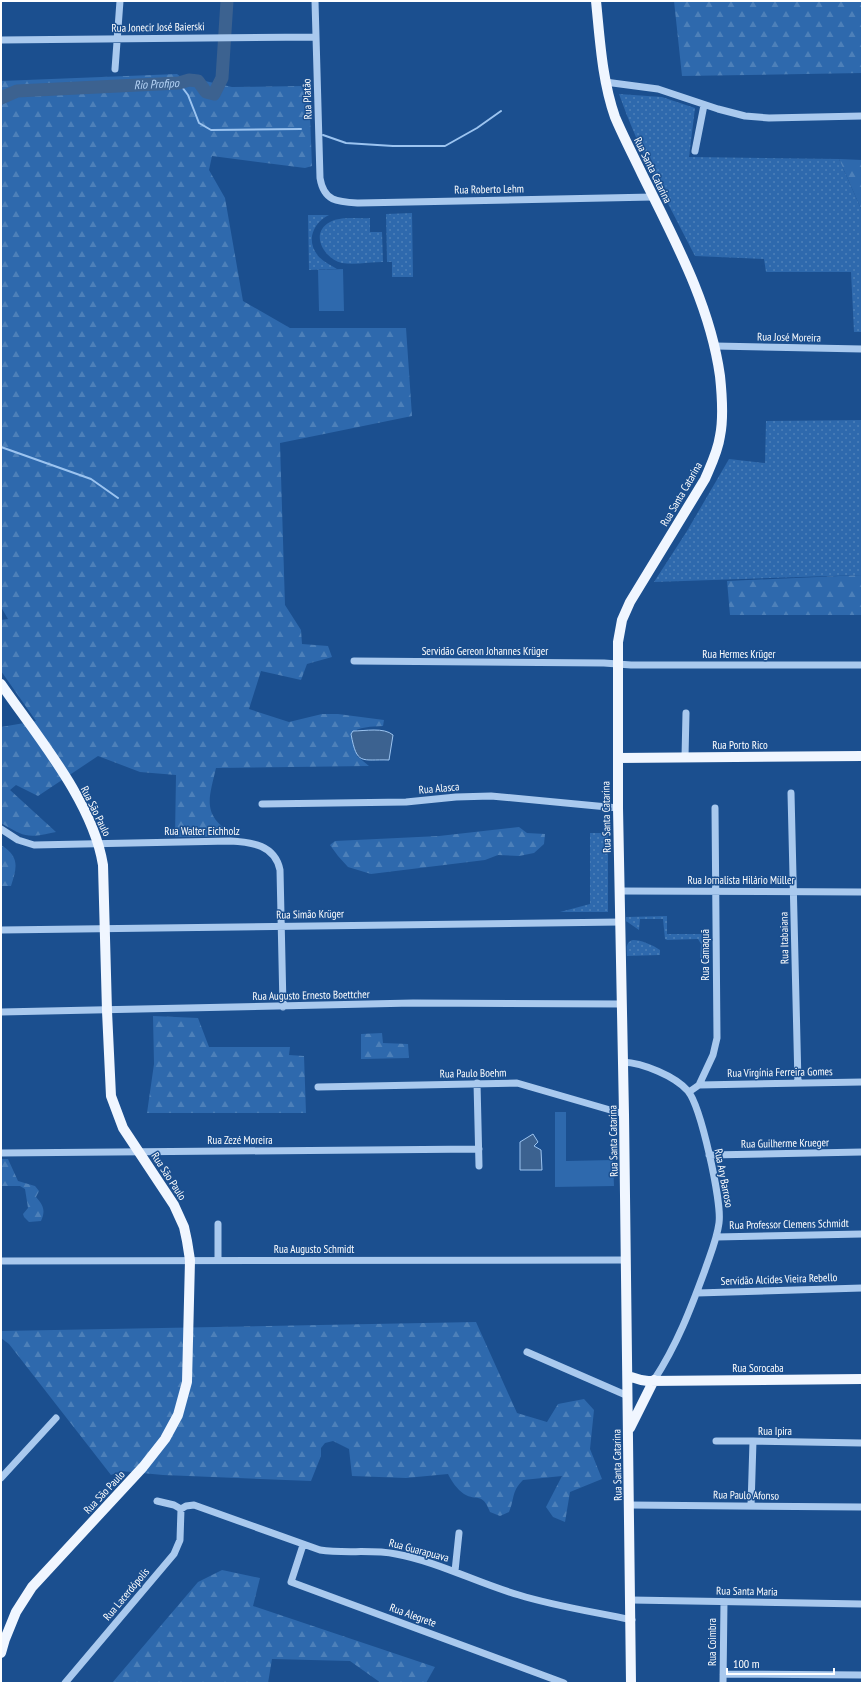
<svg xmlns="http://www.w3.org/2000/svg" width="863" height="1684" font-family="'PT Sans Narrow',sans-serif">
<defs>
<pattern id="grass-dots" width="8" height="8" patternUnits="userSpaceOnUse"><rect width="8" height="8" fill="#2e69ad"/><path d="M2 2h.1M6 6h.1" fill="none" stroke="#4d80b9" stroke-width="1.8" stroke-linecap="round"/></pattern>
<pattern id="forest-firs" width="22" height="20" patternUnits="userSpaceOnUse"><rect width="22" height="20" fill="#2e69ad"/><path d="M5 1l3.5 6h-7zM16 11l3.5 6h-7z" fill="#4d80b9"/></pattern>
</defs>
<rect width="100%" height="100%" fill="#1b4f8f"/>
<!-- grass -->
<path fill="url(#grass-dots)" d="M619,94L662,97L695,108L689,157L839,159L862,211V332H854L851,272H766L764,259L695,256C668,203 639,151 619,94Z
M412,213L413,277H392V262H387L386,214Z
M308,215H329C313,223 305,241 319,257C324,262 331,265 337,269L309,270Z
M370,218V232H382L383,262C370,262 355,265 342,263C324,259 309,233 330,222C342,216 357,219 370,218Z
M862,420V575L654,582L687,531L729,459L765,463L766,421Z
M590,833H608V912H560L590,904Z
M667,916V934H707V959H700L701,944L698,939L667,940L665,939L663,919H640L639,930L626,921V917Z
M633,940C641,940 653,945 660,950V955L627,956C627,949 625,942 633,940Z"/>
<!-- forest -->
<path fill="url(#forest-firs)" d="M674,1H862V73L682,76Z
M177,74L193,86L205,81L232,87L304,86L309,91L312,166L305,168L212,156L209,170L225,198L243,301L290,328H406L412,416L280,443L285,605L301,630L302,644L328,646L332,657L307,664L301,680L261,671L249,709L289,722L322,714H338L384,720L383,726C372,727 358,726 351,734L357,756L369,766L216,768C208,802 202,815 235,836L175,837L176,775L140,772L98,756L38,796L16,785L10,790L56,832C28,838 26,838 1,823V727L36,721L1,671V620L8,619L1,607V81Z
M839,159L862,160V211Z
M862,575V615H730L727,581Z
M519,827L527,833L545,834L544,844L534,853L519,856L498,855L485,860L371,874L348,867L338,856L330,845L335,841L439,836Z
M1,845C20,857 17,867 11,886H1Z
M153,1016L198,1018L209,1047H290L289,1055L304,1056L306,1113H147L154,1064Z
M382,1033L383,1043L408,1044L409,1058L361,1059V1034Z
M1,1159H8L18,1181L35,1186L39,1191L36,1197C43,1205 46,1210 41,1221L29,1222L24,1217L23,1214L28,1208L25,1189L20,1186H1Z
M476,1322L517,1413L547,1422L558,1404L584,1399L594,1410L590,1449L602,1479L570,1492L565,1522L553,1517L546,1507L562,1476L523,1480C511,1492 515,1498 509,1512L500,1516L490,1512C482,1491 477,1502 464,1494C457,1489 452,1482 448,1474L406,1478L352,1476L349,1449L333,1441L325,1443L321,1448V1456L311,1481L163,1475L121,1471L111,1475L9,1344L1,1338V1331Z
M222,1570L260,1578L253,1606L435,1667L426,1683H381L350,1661L272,1659L268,1683H112L198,1582Z"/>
<!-- park -->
<path fill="#2e69ad" d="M343,269L344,311H319L318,270Z
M555,1112H566V1161L613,1160L614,1186L555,1187Z"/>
<!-- water -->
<path fill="#3c6290" stroke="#9cc4f0" d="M353,731C365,731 384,727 393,735L389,760C361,759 357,766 351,734Z
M533,1134L538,1142L534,1146L541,1150L542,1170H520V1142Z"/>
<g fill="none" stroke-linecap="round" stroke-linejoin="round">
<!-- stream -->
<path stroke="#9cc4f0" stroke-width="2" d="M179,83L188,95L199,123L211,130L301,129
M323,135L346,143L393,146H445L477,128L501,111
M1,447L91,479L118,498"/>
<!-- river -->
<path stroke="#3c6290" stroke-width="13" id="s1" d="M1,98L17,91L179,83L189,80L198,81L206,92L214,94L222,78L227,1"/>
<!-- minor -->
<path stroke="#a9c9ee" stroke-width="7" d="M315,1L320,178C324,202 338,202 359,203L653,197
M1,40L316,37
M115,69L120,1
M605,82L658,89L718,109L745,116L769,118L862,116
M695,151L704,105
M715,346L862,349
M354,661L604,663L631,665H862
M685,757L686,713
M791,793L798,1083
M262,804L406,802L456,797L491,796L618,808
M1,829L18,840L34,845L230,841C252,842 275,845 280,870L283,1007
M619,891L862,892
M1,930L620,922
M1,1012L413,1003L621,1004
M623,1062C643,1063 675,1076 688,1091C701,1107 722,1202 719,1223C717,1239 710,1255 705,1270C691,1308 677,1345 654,1380
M477,1083L479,1166
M699,1085L862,1082
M318,1087L517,1083L624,1114
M689,1092L699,1085L713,1055L717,1038L715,808
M1,1153L479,1149
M709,1155L862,1152
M218,1224V1260
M716,1237L862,1234
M1,1261L626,1260
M697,1293L862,1288
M527,1352L628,1396
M716,1441H753
M1,1478L56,1418
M157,1501L174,1505L181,1509
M630,1505L862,1507
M751,1506L753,1441L862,1443
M181,1509L186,1506L194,1505L320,1550C345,1554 371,1549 396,1554C439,1562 477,1583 519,1595C554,1606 595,1612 632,1620
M303,1545L291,1582L564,1683
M455,1571L459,1533
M631,1600L862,1604
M723,1674L862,1675
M65,1683L174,1554L180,1540L181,1509
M723,1683L724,1602"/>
<!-- major -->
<path stroke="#f0f6ff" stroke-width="10" d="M596,1C600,40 602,80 615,117C623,136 633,155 642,174C674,239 710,304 720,376C722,395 724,417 720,436C718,451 711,465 705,479L630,602L622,620L618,642V808L624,1114L631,1683
M1,684C37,736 93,802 103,865L107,1011L111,1096L123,1128L174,1205L184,1227L187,1241L190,1260L187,1382L178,1415L165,1439L143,1467L32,1587L16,1612L5,1639L1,1653
M618,758L862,756
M628,1376L641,1380L648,1381L862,1379
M630,1428L654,1380"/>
</g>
<g text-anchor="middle" stroke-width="3" stroke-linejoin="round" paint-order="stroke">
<!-- street labels -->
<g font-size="11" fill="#fff" stroke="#1b4f8f">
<text transform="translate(158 27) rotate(-1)" y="4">Rua Jonecir José Baierski</text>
<text transform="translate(307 99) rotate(-92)" y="4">Rua Platão</text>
<text transform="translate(653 170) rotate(64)" y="4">Rua Santa Catarina</text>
<text transform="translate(489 189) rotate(-1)" y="4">Rua Roberto Lehm</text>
<text transform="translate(789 337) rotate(1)" y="4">Rua José Moreira</text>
<text transform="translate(681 494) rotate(-60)" y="4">Rua Santa Catarina</text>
<text x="485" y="655">Servidão Gereon Johannes Krüger</text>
<text x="739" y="658">Rua Hermes Krüger</text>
<text x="740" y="749">Rua Porto Rico</text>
<text transform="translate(439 788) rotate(-5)" y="4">Rua Alasca</text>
<text transform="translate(96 811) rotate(64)" y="4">Rua São Paulo</text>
<text transform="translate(606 817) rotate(-91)" y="4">Rua Santa Catarina</text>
<text x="202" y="835">Rua Walter Eichholz</text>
<text x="741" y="884">Rua Jornalista Hilário Müller</text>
<text transform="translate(310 914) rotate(-1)" y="4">Rua Simão Krüger</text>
<text transform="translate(784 938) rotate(-91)" y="4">Rua Itabaiana</text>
<text transform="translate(705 955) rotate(-90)" y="4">Rua Camaquã</text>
<text transform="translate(311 995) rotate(-1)" y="4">Rua Augusto Ernesto Boettcher</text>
<text transform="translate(780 1072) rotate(-1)" y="4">Rua Virgínia Ferreira Gomes</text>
<text transform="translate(473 1073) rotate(-1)" y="4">Rua Paulo Boehm</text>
<text x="240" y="1144">Rua Zezé Moreira</text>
<text transform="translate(613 1141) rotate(-91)" y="4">Rua Santa Catarina</text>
<text transform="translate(785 1143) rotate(-1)" y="4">Rua Guilherme Krueger</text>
<text transform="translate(169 1176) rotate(57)" y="4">Rua São Paulo</text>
<text transform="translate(724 1178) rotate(79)" y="4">Rua Ary Barroso</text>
<text transform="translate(789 1224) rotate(-1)" y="4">Rua Professor Clemens Schmidt</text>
<text x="314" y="1253">Rua Augusto Schmidt</text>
<text transform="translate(779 1279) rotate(-2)" y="4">Servidão Alcides Vieira Rebello</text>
<text x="758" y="1372">Rua Sorocaba</text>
<text x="775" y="1435">Rua Ipira</text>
<text transform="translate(617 1465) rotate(-91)" y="4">Rua Santa Catarina</text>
<text transform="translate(104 1492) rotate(-47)" y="4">Rua São Paulo</text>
<text transform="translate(746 1495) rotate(1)" y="4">Rua Paulo Afonso</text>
<text transform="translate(419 1550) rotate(15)" y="4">Rua Guarapuava</text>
<text transform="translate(747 1591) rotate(1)" y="4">Rua Santa Maria</text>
<text transform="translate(126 1594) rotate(-50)" y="4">Rua Lacerdópolis</text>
<text transform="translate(413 1615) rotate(20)" y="4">Rua Alegrete</text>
<text transform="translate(712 1642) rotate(-90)" y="4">Rua Coimbra</text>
</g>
<!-- water labels -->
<g font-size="12" font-style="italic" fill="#b5d3f5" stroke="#1b4f8f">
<text dy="4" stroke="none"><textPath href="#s1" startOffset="157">Rio Profipo</textPath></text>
</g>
</g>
<!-- border -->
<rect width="863" height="1684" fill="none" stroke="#ffffff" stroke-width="4"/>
<!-- scale -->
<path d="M727 1668v6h107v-6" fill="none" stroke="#ffffff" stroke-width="2"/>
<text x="733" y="1668" font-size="12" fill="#ffffff" stroke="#1b4f8f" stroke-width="3" paint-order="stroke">100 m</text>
</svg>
